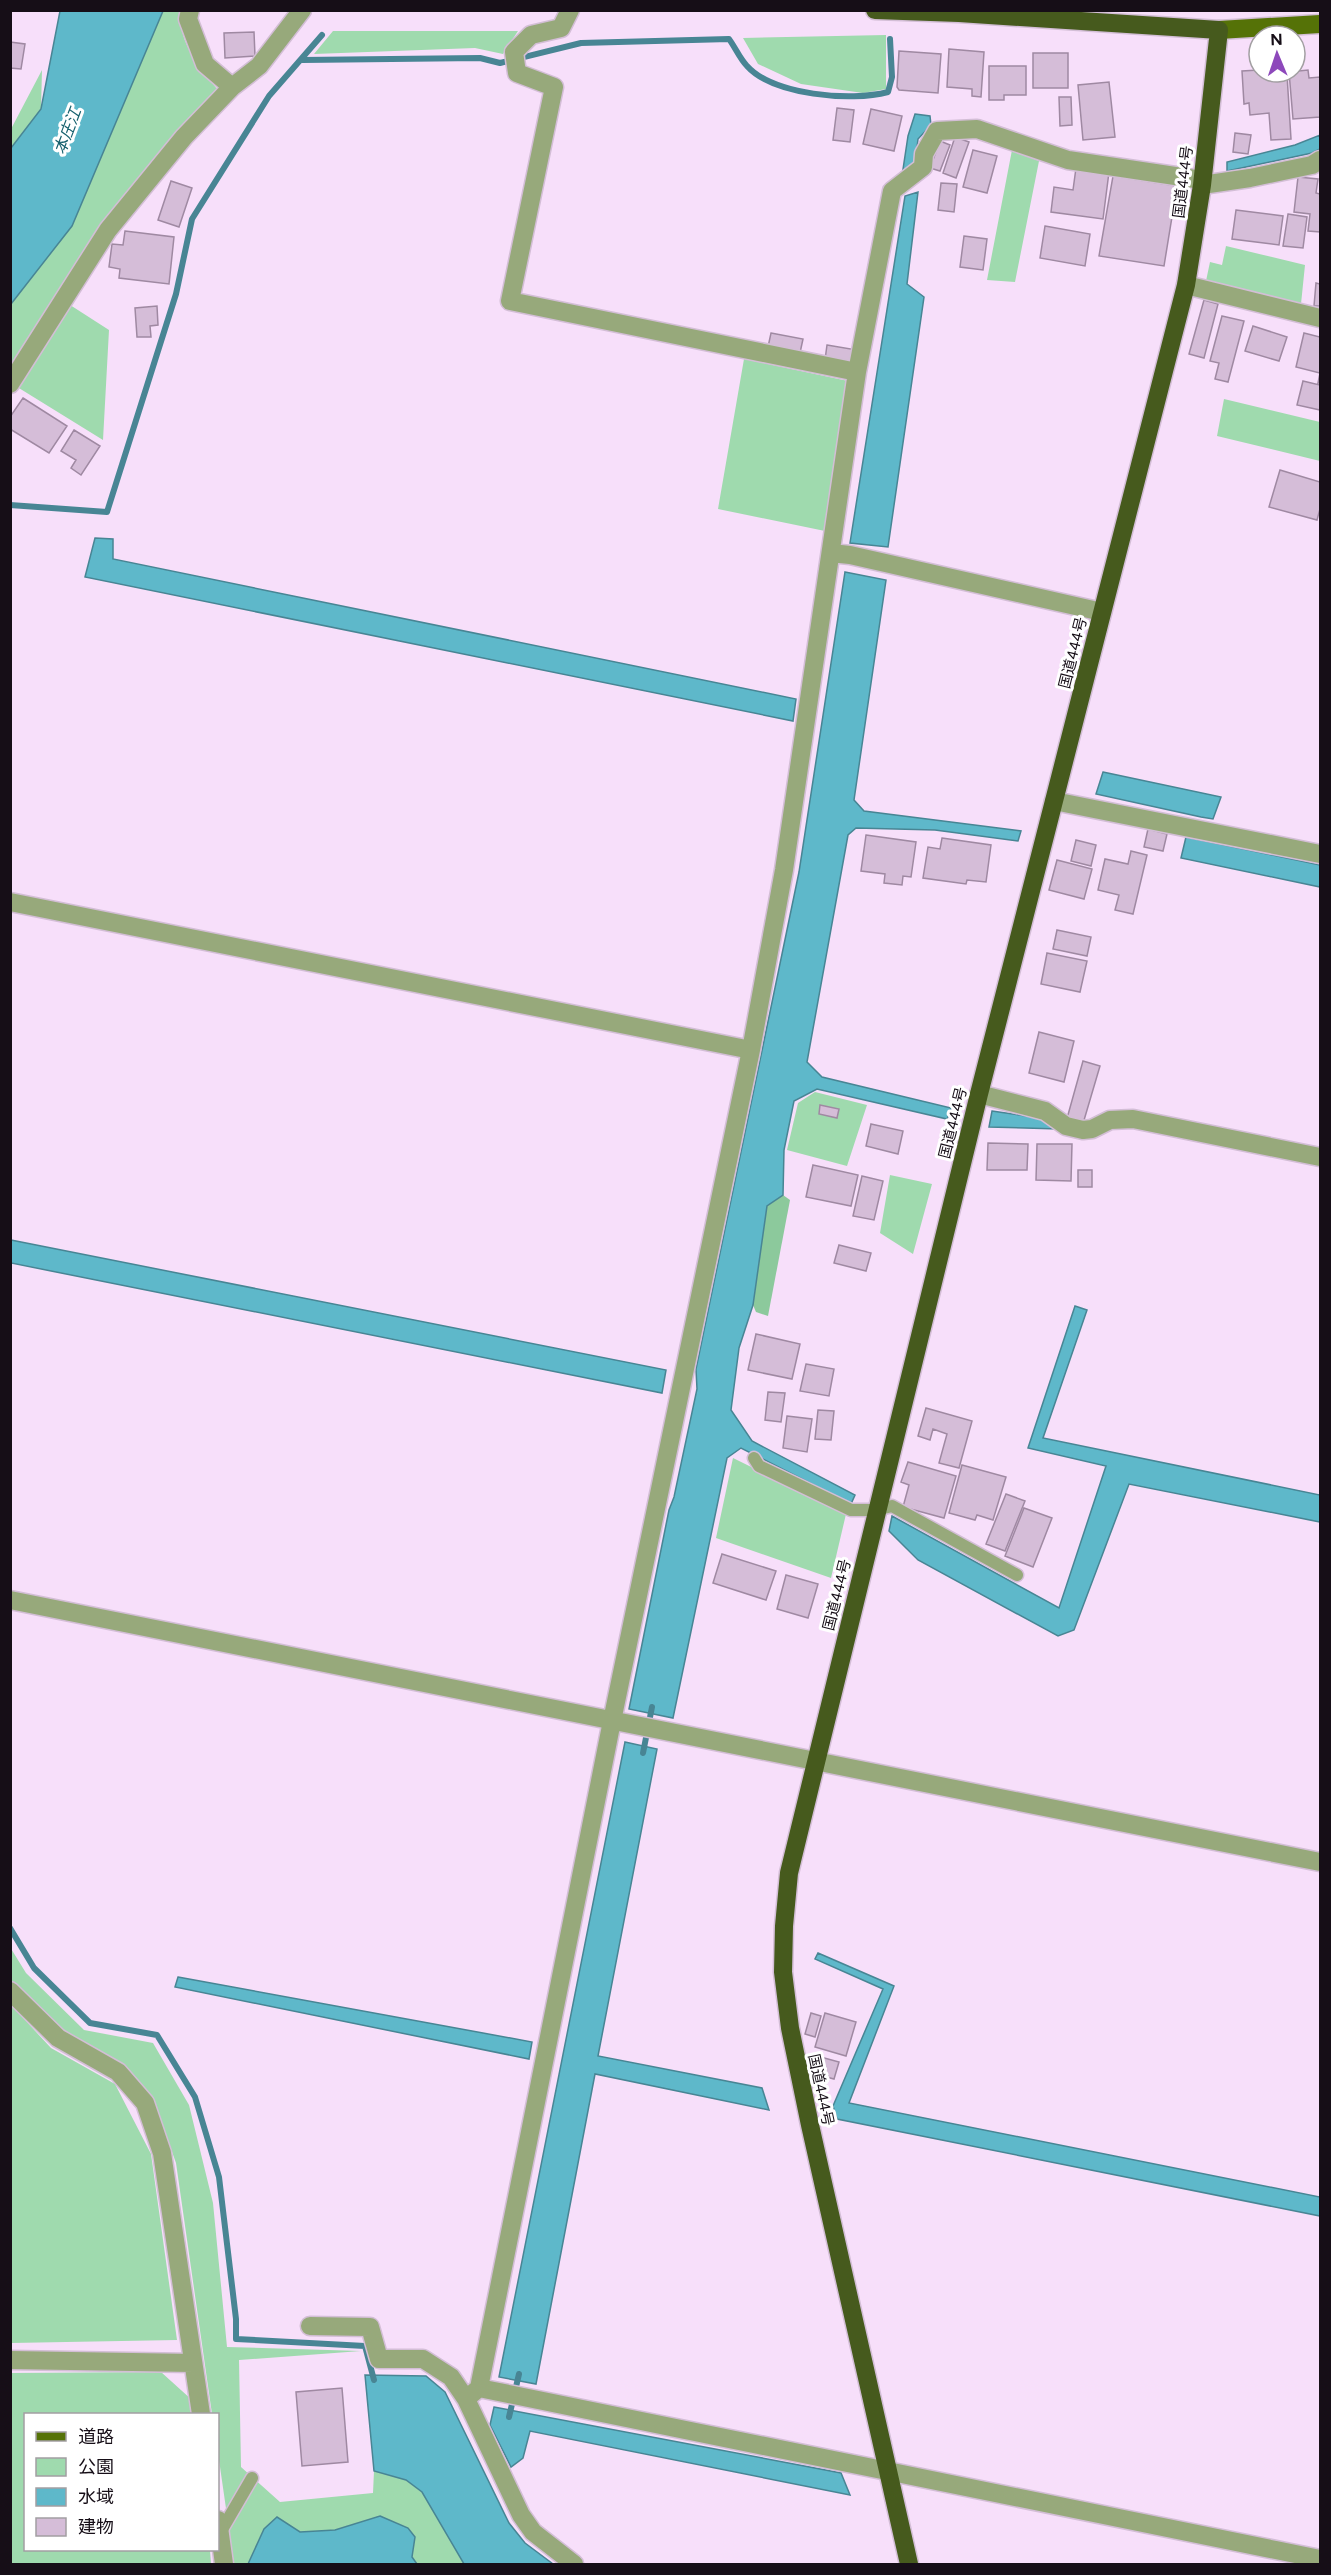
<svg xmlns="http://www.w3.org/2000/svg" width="1331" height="2575" font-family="Figtree,'Noto Sans JP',sans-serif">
<rect width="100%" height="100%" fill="#f7dffa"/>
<!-- green -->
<path fill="#9fdaae" d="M163,11H182C176,41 201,69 218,90L11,367V304L72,226Z
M333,31H518L503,54L475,48L314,54Z
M886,35V89L863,93L801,84L758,64L743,38Z
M42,70L41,109L11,148V129Z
M1012,150L1039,161L1015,282L987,280Z
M1226,246L1305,265L1301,304L1206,281L1210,262L1222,265Z
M67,303L109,330L103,440L14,385Z
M744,359L848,381L825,531L718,509Z
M1224,399L1320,422V461L1217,436Z
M815,1092L867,1105L847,1166L787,1150L798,1103Z
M890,1175L932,1184L913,1254L880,1233Z
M733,1458L846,1514L831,1578L716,1538Z
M10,1947L26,1973L84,2030L153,2043L189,2105L213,2203L227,2347L361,2351L239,2360L241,2467L280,2502L373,2493L374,2471L406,2480L422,2492L464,2564H417L412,2557L415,2537L411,2532L380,2516L335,2530L300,2532L277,2517L264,2529L248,2564H234L218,2453V2414H212L176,2163L154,2101L125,2068L61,2034L11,1984Z
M11,2005L51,2048L115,2084L151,2154L177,2340L11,2343Z
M161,2372L192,2400L194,2414H26V2550H210L211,2564H11L10,2373Z"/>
<!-- forest -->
<path fill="#8cc99c" d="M783,1195L790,1200L768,1316L756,1312L753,1305L767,1206Z"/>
<!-- water -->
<path fill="#5eb8ca" stroke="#488594" stroke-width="1.5" d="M60,11H163L72,226L11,304V148L41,109Z
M915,114L930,116L931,125L918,139L915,164L902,176L908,136Z
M1320,135V149L1312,153L1227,171V162L1295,145Z
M918,192L907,284L924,297L888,547L850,543L905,196Z
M95,538L113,539V559L796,699L793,721L85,577Z
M845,572L886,580L854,800L864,811L1021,831L1018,841L935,830L856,828L848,835L807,1062L822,1077L951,1108L947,1119L817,1089L794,1101L784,1150L783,1195L767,1206L753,1305L739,1348L731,1410L752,1441L855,1495L851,1504L741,1448L727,1458L673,1718L629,1709L669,1510L674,1497L697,1389L696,1369L799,872Z
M1103,772L1221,797L1213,819L1201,817L1096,794Z
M1186,837L1320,865V887L1181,858Z
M992,1111L1046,1119L1058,1129L989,1127Z
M11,1240L666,1370L662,1393L11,1263Z
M1075,1306L1087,1310L1043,1438L1320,1495V1522L1129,1484L1074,1630L1058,1636L918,1560L889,1531L892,1516L1059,1608L1106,1466L1028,1448Z
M625,1742L657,1749L598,2056L762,2088L769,2110L595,2074L536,2384L499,2377Z
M818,1953L894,1986L849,2103L1320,2197V2216L837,2119L833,2106L883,1989L815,1959Z
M178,1977L532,2042L529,2059L175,1987Z
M365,2375L426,2376L445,2392L509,2523L525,2543L553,2564H464L422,2492L406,2480L374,2471Z
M494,2407L841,2473L850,2495L530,2431L523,2458L511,2467L490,2425Z
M380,2516L408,2528L415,2537L412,2557L417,2564H248L264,2529L277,2517L300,2532L335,2530Z"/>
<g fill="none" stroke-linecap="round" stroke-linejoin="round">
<!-- stream -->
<path stroke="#488594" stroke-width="6" d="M302,60L480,58L500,63L581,43L729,39C735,47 740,59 747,66C773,95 851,102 888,92L892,77L890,39
M10,505L107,512L176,294L192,219L269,96L322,35
M643,1753L652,1707
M10,1928L34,1968L90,2023L157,2035L195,2097L219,2177L236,2319V2339L365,2346L374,2380
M509,2417L519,2374"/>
</g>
<!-- building -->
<path fill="#d5bdd8" stroke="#9f89a2" stroke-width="1.5" d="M254,32L255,56L225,58L224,33Z
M10,42L25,44L21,69L10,68Z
M949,49L984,52L981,97L972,96V89L947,87Z
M899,51L941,54L938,93L899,90L897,87Z
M1033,53H1068V88H1033Z
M989,66H1026V95H1004V100H989Z
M1259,70V72H1276V76L1287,75L1291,139L1271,140L1269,113L1250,115L1249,103L1244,104L1242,71Z
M1308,70L1309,78L1320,77V117L1293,119L1289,72Z
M1109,82L1115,137L1083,140L1078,85Z
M1059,97H1071L1072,125L1060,126Z
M837,108L854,110L850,142L833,140Z
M871,109L902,116L894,151L863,144Z
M1235,133L1251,135L1248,154L1233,152Z
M955,137L969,142L956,178L943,173Z
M940,141L950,145L940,171L930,168Z
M973,150L997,156L987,193L963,187Z
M1076,168L1109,172L1103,219L1051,212L1054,187L1073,190Z
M1113,176L1177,186L1164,266L1099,256Z
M1298,177L1318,179L1316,193L1320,194V232L1308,231L1310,214L1294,212Z
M171,181L192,188L179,227L158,220Z
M941,183L957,184L954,212L938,210Z
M1236,210L1283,216L1279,245L1232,239Z
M1288,214L1307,217L1303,248L1283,246Z
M1045,226L1090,234L1085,266L1040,258Z
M125,231L174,237L169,284L119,278L120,269L109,267L112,244L123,245Z
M964,236L987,239L983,270L960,267Z
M1316,283L1320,284V306H1314Z
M1204,300L1218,304L1204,358L1189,354Z
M157,306L158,325L150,326L151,337H137L135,308Z
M1222,316L1244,321L1228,382L1215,379L1219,363L1210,361Z
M1253,326L1287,337L1279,361L1245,351Z
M771,333L803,339L800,353L768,347Z
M1304,333L1320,337V383H1318L1320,373L1296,367Z
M827,345L857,350L854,365L825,360Z
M1303,381L1320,385V410L1297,405Z
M23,398L67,426L49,453L10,429V417Z
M74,430L100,446L81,475L71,468L76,460L61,451Z
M1280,470L1320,482V509L1317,520L1269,507Z
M1148,829L1167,834L1163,851L1144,847Z
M866,835L916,842L911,877L903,876L902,885L884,883L885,874L861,871Z
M942,838L991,845L986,882L967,880L966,884L923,878L928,847L940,849Z
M1076,840L1096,845L1091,866L1071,861Z
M1131,851L1147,855L1133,914L1115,910L1119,895L1098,890L1105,859L1128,864Z
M1057,860L1092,869L1084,899L1049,890Z
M1057,930L1091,937L1087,956L1053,949Z
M1047,953L1087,961L1080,992L1041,984Z
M1039,1032L1074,1041L1064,1082L1029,1073Z
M1083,1061L1100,1066L1082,1127L1066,1122Z
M820,1105L839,1109L837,1118L819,1114Z
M871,1124L903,1131L898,1154L866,1146Z
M988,1143L1028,1144L1027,1170H987Z
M1037,1144H1072L1071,1181L1036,1180Z
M813,1165L858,1175L851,1206L806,1197Z
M1078,1170H1092V1187H1078Z
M862,1176L883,1181L874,1220L853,1216Z
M839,1245L871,1253L866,1271L834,1263Z
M756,1334L800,1344L792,1379L748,1370Z
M806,1364L834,1369L829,1396L800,1391Z
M768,1392L785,1393L781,1422L765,1420Z
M926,1408L972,1421L959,1468L939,1463L947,1434L933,1429L930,1440L918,1436Z
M818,1410L834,1411L831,1440L815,1439Z
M787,1416L812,1419L807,1452L783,1448Z
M908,1462L956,1476L944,1518L903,1507L909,1485L901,1482Z
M962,1465L1006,1477L993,1520L977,1515L975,1520L949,1513Z
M1006,1494L1025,1501L1005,1551L986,1544Z
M1024,1508L1052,1518L1033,1567L1005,1556Z
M722,1554L776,1571L766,1600L713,1583Z
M786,1575L818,1584L808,1618L777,1609Z
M811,2013L821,2016L815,2037L805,2034Z
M825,2013L856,2022L846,2056L815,2047Z
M817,2056L839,2062L834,2079L812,2073Z
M342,2388L348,2462L302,2466L296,2392Z"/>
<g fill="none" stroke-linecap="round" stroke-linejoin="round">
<defs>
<path id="lane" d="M754,1458L759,1466L851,1510H876L892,1506L1017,1575
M220,2533L252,2478"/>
<path id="street" d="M190,10L188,19L205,64L232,87
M1202,185L1250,178L1312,165L1320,160
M1186,285L1320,318
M857,372L892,191L923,167L924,154L937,131L977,129L1068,160L1202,180
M10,384L108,230L184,137L232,87L259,66L302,10
M831,553L850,555L1102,612
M1054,801L1320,854
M10,902L751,1050
M979,1094L1045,1111L1066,1126L1083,1130L1092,1129L1110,1120L1133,1119L1320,1157
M10,1600L1320,1862
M10,1991L58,2038L118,2072L145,2103L162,2153L201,2414
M310,2326L370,2327L379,2359H423L451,2377L466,2399L521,2515L533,2532L574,2564
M10,2360L193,2363
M479,2388L1320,2559
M466,2399L479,2388L612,1721L751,1050L784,870L857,372L510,301L554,87L517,73L514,52L531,35L561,28L570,10
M218,2520L224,2564"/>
<path id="primary" d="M1219,30L1320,24"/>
<path id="highway" d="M875,10L959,13L1219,30L1202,185L1186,285L979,1094L789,1873L784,1926L783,1972L790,2028L810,2125L909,2564"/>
</defs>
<!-- lane casing -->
<use href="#lane" stroke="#d3bed6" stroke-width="15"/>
<!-- street casing -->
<use href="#street" stroke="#d3bed6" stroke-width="21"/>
<!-- primary casing -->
<use href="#primary" stroke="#d3bed6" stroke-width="21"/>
<!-- highway casing -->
<use href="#highway" stroke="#d3bed6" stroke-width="21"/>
<!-- lane -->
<use href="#lane" stroke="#97a97b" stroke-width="12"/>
<!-- street -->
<use href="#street" stroke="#97a97b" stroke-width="18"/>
<!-- primary -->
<use href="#primary" stroke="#557207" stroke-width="18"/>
<!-- highway -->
<use href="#highway" stroke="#465a1d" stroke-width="18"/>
</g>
<g text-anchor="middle" stroke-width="6" stroke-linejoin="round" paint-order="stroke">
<!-- street labels -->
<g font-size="15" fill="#160e17" stroke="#fff">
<text transform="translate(1183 182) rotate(-83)" y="5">国道444号</text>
<text transform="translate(1073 653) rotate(-76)" y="5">国道444号</text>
<text transform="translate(953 1123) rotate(-76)" y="5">国道444号</text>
<text transform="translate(837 1595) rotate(-76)" y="5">国道444号</text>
<text transform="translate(821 2090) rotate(78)" y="5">国道444号</text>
</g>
<!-- water labels -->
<g font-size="16" font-style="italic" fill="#17616e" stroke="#fff">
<text transform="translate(67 131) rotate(-69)" y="6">本庄江</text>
</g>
</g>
<!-- border -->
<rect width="1331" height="2575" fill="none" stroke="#160e17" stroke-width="24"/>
<!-- legend -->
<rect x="24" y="2413" width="195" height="138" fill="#ffffff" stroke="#a29fa2" stroke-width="1.5"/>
<rect x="36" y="2432" width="30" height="9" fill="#557207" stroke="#a29fa2" stroke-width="1.5"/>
<text x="78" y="2443" font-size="18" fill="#160e17">道路</text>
<rect x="36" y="2458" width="30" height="18" fill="#9fdaae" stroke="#a29fa2" stroke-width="1.5"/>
<text x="78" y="2473" font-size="18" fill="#160e17">公園</text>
<rect x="36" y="2488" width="30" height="18" fill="#5eb8ca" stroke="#a29fa2" stroke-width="1.5"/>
<text x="78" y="2503" font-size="18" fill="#160e17">水域</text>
<rect x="36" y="2518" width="30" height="18" fill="#d5bdd8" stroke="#a29fa2" stroke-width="1.5"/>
<text x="78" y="2533" font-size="18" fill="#160e17">建物</text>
<!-- north arrow -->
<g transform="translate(1277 54) rotate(358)"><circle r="28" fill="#ffffff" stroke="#a29fa2" stroke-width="1.5"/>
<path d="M0-4.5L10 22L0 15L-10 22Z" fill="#8d48bb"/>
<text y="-9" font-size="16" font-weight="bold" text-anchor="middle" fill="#160e17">N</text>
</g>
</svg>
